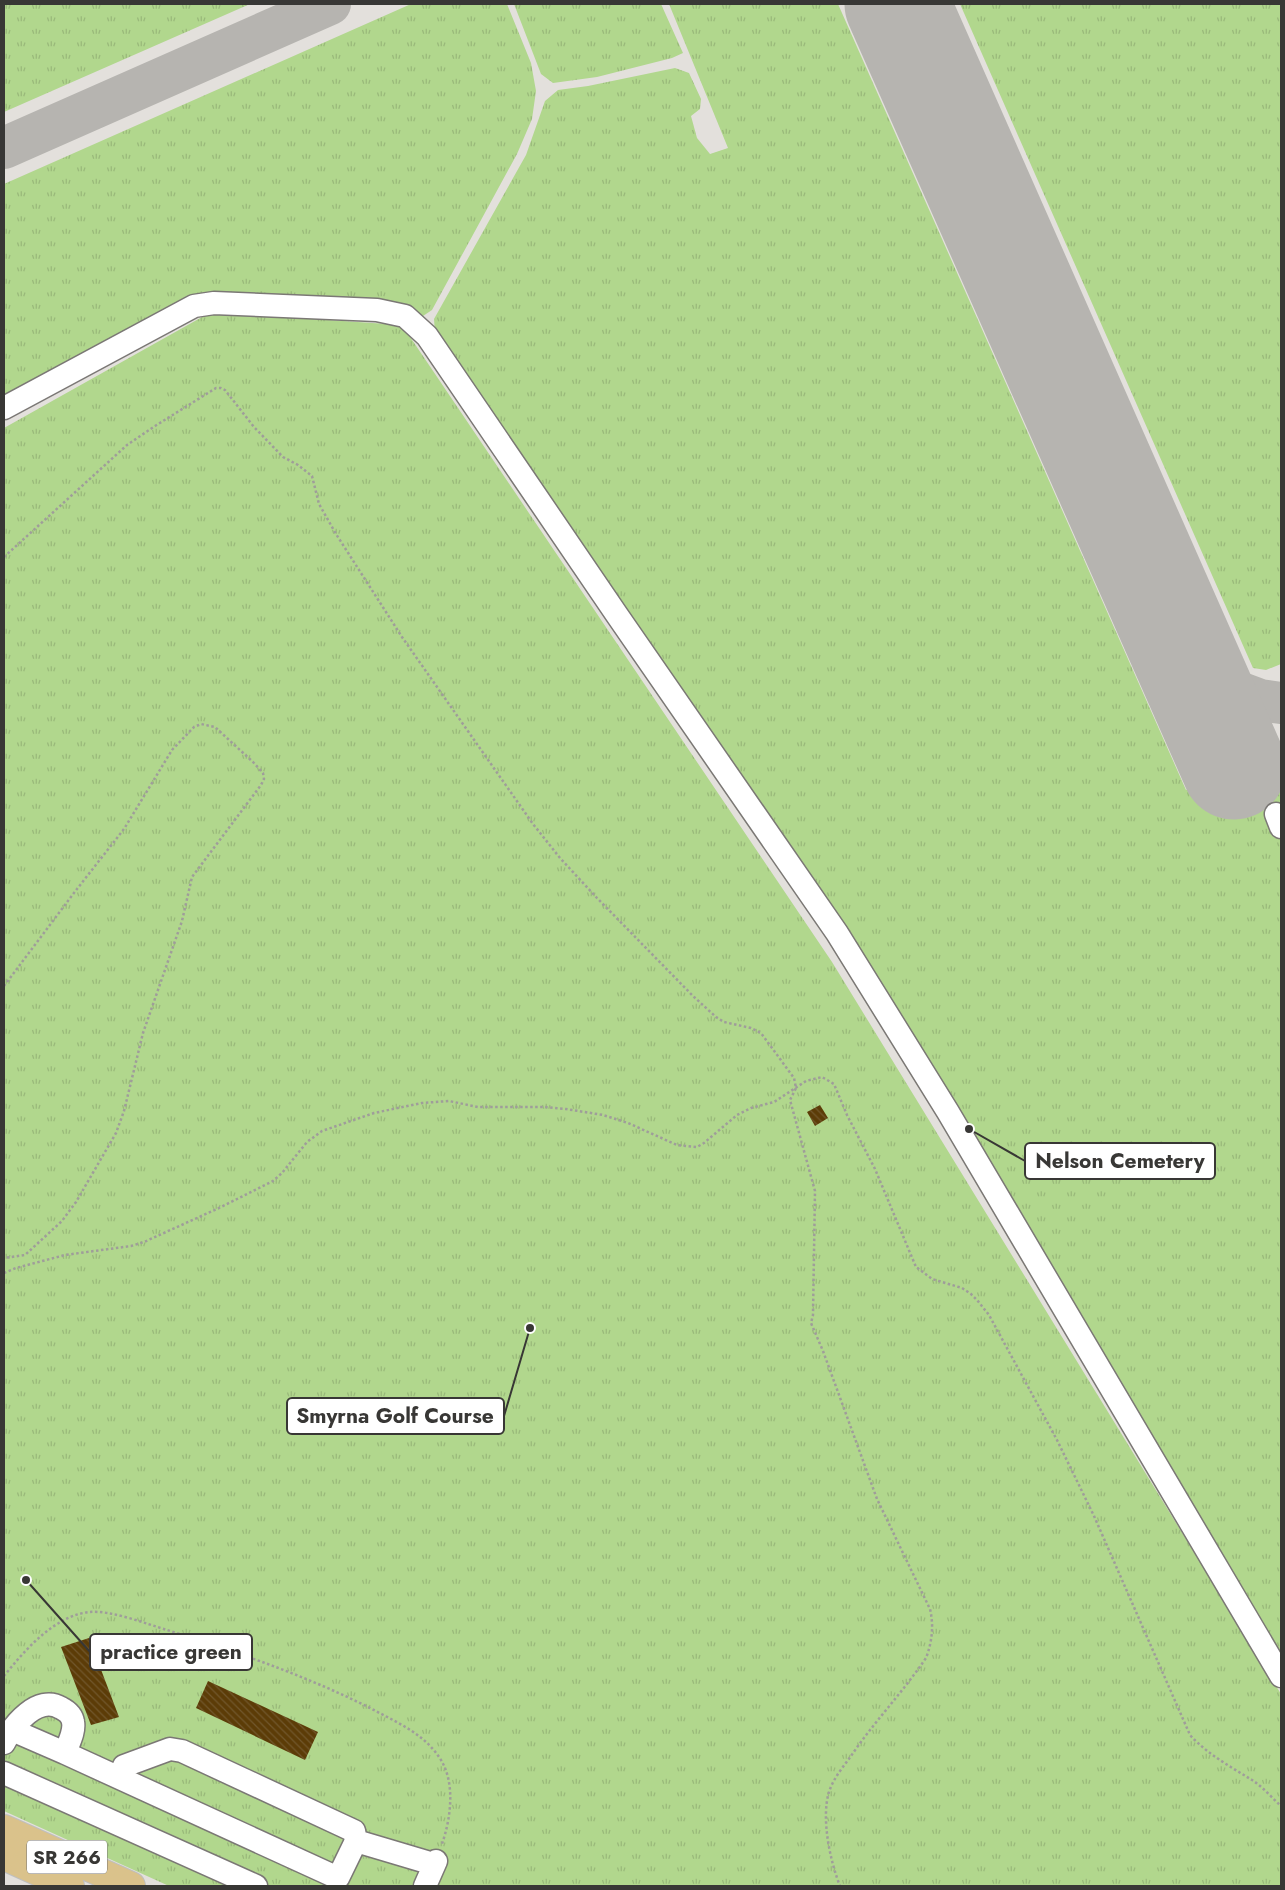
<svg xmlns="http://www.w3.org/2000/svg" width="1285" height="1890" font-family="Jost,sans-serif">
<defs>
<pattern id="grass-tufts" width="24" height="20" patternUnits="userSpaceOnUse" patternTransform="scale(1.25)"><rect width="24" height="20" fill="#b1d78d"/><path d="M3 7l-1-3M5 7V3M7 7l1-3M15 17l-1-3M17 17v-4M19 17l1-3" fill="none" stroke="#99b97a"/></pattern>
<pattern id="building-back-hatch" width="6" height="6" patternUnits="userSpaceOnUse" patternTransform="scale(1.25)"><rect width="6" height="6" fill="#5c3c07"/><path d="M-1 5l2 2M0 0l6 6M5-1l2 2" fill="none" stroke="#71572c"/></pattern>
</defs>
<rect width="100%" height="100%" fill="#e3e0dc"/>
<!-- grass -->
<path fill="url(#grass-tufts)" d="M4,4H250L4,112Z
M411,4H507L531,63L536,91L532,119L517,154L432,310L420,318L211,297L4,403V184Z
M514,4H661L683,53L672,58L597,77L553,83L541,74Z
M669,4H838L1186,790L1281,750V1661L879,985L435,333L434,319L526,155L545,101L558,90L588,86L675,68L689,73L701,99L700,109L691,116L697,138L710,154L728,148Z
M960,4H1281V664L1266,670L1253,668Z
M211,312L402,325L832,962L1281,1694V1886H169L4,1811V428Z"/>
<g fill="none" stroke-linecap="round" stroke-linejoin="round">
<!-- taxiway -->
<path stroke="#b6b4b0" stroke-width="42" d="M4,148L330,4
M1193,675L1260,700L1281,703"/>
<!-- runway -->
<path stroke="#b6b4b0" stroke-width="105" d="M897,4L1234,767"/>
</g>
<!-- building -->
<path fill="url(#building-back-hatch)" d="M820,1105L828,1118L815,1126L807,1112Z
M89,1638L119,1717L91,1725L61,1647Z
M208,1681L318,1732L305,1760L196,1708Z"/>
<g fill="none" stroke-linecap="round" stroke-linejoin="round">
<defs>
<path id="minor" d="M4,408L194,306L214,303L377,310L405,316L427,336L617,615L837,933L948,1112L1281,1676
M1276,814L1281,827
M12,1730L65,1753
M4,1743C13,1725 38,1694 61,1708C67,1711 72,1715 73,1722C75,1732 68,1744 65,1753L338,1878L356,1841L354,1831L182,1751L170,1749L124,1766L119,1777
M4,1773L256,1886
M356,1841L430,1863
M425,1886L436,1861"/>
<path id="major" d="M4,1829L131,1886
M4,1856L70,1886"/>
</defs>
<!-- minor casing -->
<use href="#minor" stroke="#7b7875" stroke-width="25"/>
<!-- major casing -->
<use href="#major" stroke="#bfbfbe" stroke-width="30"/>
<!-- path -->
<path stroke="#9f9d9a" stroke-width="2.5" stroke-dasharray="2.5 2.5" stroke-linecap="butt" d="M4,557L127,445L155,426L216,388H221L225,390L254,427L283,457L298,465L312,476L319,504L336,534L402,637L533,824L560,858L597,898L693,996L716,1017L724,1022L751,1028L761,1033L794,1078L796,1088L790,1100L815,1191L813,1315L811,1323L823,1351L877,1499L930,1609C934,1626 932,1642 926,1658C903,1692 874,1722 851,1756C843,1767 833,1779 829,1792C821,1818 830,1861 840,1886
M4,986L77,889L124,829L172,750L194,727L201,724L215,727L253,762L263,773L264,779L261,785L192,877L182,921L143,1033L124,1111L116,1133L76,1202L62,1221L25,1255L4,1258
M4,1273L16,1268L65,1255L131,1246L144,1242L219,1208L273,1181L282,1173L307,1142L322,1131L374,1113L422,1103L449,1101L478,1107H545L566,1109L603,1115L628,1123L677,1145L697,1147L704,1143L737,1115L751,1108L774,1102L806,1081L822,1077L834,1084L847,1115L875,1169L916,1267L932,1279L962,1288L971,1294L977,1300L989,1315L1057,1440L1094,1516L1190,1735C1207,1754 1231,1767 1252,1780C1263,1787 1272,1798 1281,1806
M4,1676C25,1650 55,1615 90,1612C111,1610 147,1624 167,1630C237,1652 307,1676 372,1709C396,1722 423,1733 439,1757C456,1781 451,1818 442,1844"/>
<!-- minor -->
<use href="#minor" stroke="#fff" stroke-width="22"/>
<!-- major -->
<use href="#major" stroke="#dac28b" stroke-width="28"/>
</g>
<g text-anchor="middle" stroke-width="5" stroke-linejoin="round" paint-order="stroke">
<!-- shield labels -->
<rect fill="#fff" stroke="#747372" stroke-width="1" x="27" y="1840.5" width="80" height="33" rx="4"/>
<g font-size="19" font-weight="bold" fill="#383735">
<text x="67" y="1864">SR 266</text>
</g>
</g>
<!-- callouts -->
<path fill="none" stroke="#383735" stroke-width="2" d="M969 1129L1025 1161M530 1328L504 1416M26 1580L90 1652"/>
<g fill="#383735" stroke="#fff" stroke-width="2">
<circle cx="969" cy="1129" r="5"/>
<circle cx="530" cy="1328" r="5"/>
<circle cx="26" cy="1580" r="5"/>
</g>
<g fill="#fff" stroke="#383735" stroke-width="2">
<rect x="1025" y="1143" width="190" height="36" rx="5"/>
<rect x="287" y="1398" width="217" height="36" rx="5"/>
<rect x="90" y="1634" width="162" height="36" rx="5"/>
</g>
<g font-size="21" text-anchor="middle" font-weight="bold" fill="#383735">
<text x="1120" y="1168">Nelson Cemetery</text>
<text x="395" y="1423">Smyrna Golf Course</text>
<text x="171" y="1659">practice green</text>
</g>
<!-- border -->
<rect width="1285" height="1890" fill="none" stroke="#383735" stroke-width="10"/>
</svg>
